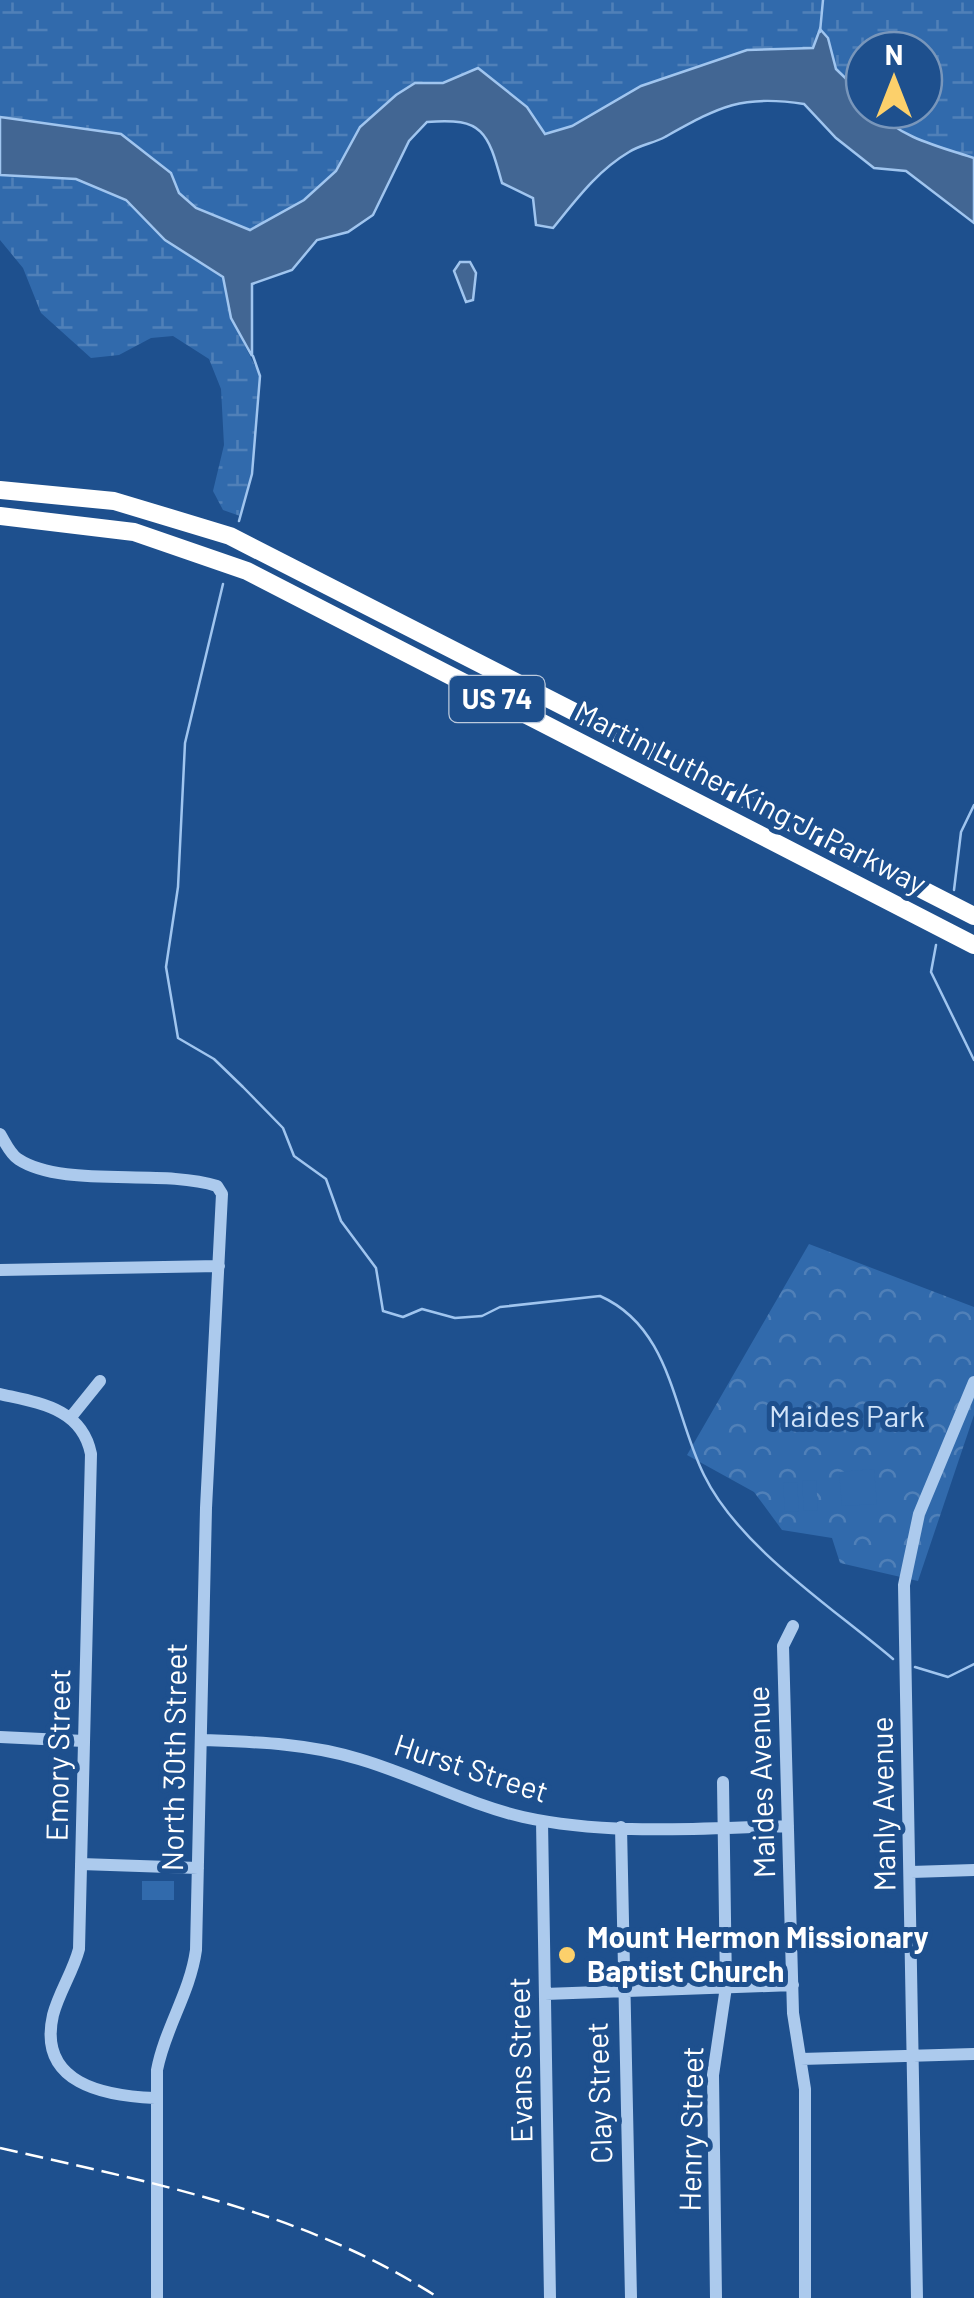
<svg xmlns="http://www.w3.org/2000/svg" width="974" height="2298" font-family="Barlow,sans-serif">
<defs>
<pattern id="forest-crowns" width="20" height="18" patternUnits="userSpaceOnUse" patternTransform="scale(2.5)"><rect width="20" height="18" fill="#316aac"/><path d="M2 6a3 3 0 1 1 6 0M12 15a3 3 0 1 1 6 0" fill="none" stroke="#5080b8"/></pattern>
<pattern id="wetland-marsh" width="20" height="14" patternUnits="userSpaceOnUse" patternTransform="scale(2.5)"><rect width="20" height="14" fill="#316aac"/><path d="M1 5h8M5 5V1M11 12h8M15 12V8" fill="none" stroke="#5080b8"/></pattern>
</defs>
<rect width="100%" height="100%" fill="#1e508e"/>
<!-- forest -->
<path fill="url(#forest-crowns)" d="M809,1244L974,1307V1415L918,1581L840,1563L832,1538L782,1530L754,1492L687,1455Z"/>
<!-- wetland -->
<path fill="url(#wetland-marsh)" d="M0,0H974V158C941,147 899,138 876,110H924V50H864V96L836,69L828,38L817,32L813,48L747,50L641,86L572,126L545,135L527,107L478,68L443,83H415L360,127L336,171L304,200L250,231L196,208L179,193L171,173L121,134L0,117Z
M0,175L76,179L126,200L165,240L224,277L231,318L260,376L252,474L240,516L223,510L213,491L224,445L221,389L209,359L173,336L151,338L119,355L91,358L41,313L23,268L0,240Z"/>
<!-- pitch -->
<path fill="#316aac" d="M874,1469L877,1504L842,1506L839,1472Z
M816,1480L818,1510L804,1511L802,1481Z
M797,1482L799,1511L785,1512L783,1483Z
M142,1881H174V1900H142Z"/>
<!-- water -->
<path fill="#426693" stroke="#a0c5ef" stroke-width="2.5" d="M820,29L828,38L836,69L864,96V110H876C899,138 941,147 974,158V223L906,171L874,168L836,138L804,104C741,94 719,107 665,137C654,143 640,145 629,152C597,171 576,200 553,228L536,225L533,198L502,183C488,133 484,117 427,122L409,141L373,215L348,232L317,240L292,270L252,284V356L231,318L223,277L165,240L126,200L76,179L0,175V117L121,134L171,173L179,193L196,208L250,230L304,200L336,171L360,127L396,95L415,83H443L478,68L527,107L545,134L572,126L641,86L747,50L813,48Z
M460,262H470L476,273L473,300L466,302L454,271Z"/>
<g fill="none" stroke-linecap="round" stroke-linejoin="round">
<!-- stream -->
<path stroke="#a0c5ef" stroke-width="2.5" d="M820,32L823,0
M239,521L252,474L260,376L253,356
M223,584L185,743L178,887L166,967L178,1038L214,1059L243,1087L283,1128L294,1156L326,1179L341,1221L376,1268L383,1311L403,1317L422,1309L455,1318L482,1316L500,1307L600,1296C672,1328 673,1413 704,1475C739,1547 832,1607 893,1659
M954,890L961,832L974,805
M936,945L931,972L974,1060
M915,1667L948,1677L974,1664"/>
<!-- minor -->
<path stroke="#accaed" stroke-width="12" d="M0,1134C5,1142 10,1154 18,1159C63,1189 160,1168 217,1186L222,1194L206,1508L196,1950C190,1993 165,2028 157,2070V2298
M0,1270L219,1266
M0,1394C39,1403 82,1408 91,1454L79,1949C73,1972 59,1992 53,2015C37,2084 105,2096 155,2098
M71,1417L100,1381
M793,1626L783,1646L793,2013L805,2089V2298
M0,1737L84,1741
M201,1740C255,1742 307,1743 359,1759C414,1775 467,1804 523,1817C609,1836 701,1828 788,1826
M542,1821L550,2298
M621,1827L631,2298
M81,1864L198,1868
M911,1872L974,1870
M545,1994L793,1985
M801,2059L974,2054
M716,2298L713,2075L726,1987L723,1782
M917,2298L904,1585L919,1514L974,1382"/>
<!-- highway -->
<path stroke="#fff" stroke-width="18" d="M0,490L114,501L230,536L974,916
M0,516L134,532L247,571L974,945"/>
<!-- rail -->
<path stroke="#fff" stroke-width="2.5" stroke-dasharray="18 8" stroke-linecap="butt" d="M0,2148C153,2183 304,2211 439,2298"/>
</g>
<!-- markers -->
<circle fill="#fcd06b" stroke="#1e508e" stroke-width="4" cx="567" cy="1955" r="10"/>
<g text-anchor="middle" stroke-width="10" stroke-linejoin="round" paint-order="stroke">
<!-- shield labels -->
<rect fill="#1e508e" stroke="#bccadd" stroke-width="2.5" x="449.5" y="676" width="95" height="46" rx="8"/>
<g font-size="28" font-weight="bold" fill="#fff">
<text x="497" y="709">US 74</text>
</g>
<!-- street labels -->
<g font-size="30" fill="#fff" stroke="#1e508e">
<text transform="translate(750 798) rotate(27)" y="10">Martin Luther King Jr Parkway</text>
<text transform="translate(59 1755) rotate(-89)" y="10">Emory Street</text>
<text transform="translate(175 1757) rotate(-89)" y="10">North 30th Street</text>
<text transform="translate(471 1769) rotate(18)" y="10">Hurst Street</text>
<text transform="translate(762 1782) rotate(-92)" y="10">Maides Avenue</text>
<text transform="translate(884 1804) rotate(-91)" y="10">Manly Avenue</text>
<text transform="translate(521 2060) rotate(-91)" y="10">Evans Street</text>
<text transform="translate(600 2093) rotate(-92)" y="10">Clay Street</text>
<text transform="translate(692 2129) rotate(-89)" y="10">Henry Street</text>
</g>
<!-- park labels -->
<g font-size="30" fill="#d2e4f9" stroke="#1e508e">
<text x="847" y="1427">Maides Park</text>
</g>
<!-- poi labels -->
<g font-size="30" font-weight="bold" fill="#fff" stroke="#1e508e" text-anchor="start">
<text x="587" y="1948">Mount Hermon Missionary<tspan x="587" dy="34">Baptist Church</tspan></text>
</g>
</g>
<!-- north arrow -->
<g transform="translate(894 80)"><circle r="48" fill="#1e508e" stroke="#7896bb" stroke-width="2.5"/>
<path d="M0-8L18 38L0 25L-18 38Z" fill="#fcd06b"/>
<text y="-15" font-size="28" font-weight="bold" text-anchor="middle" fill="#ffffff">N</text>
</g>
</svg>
